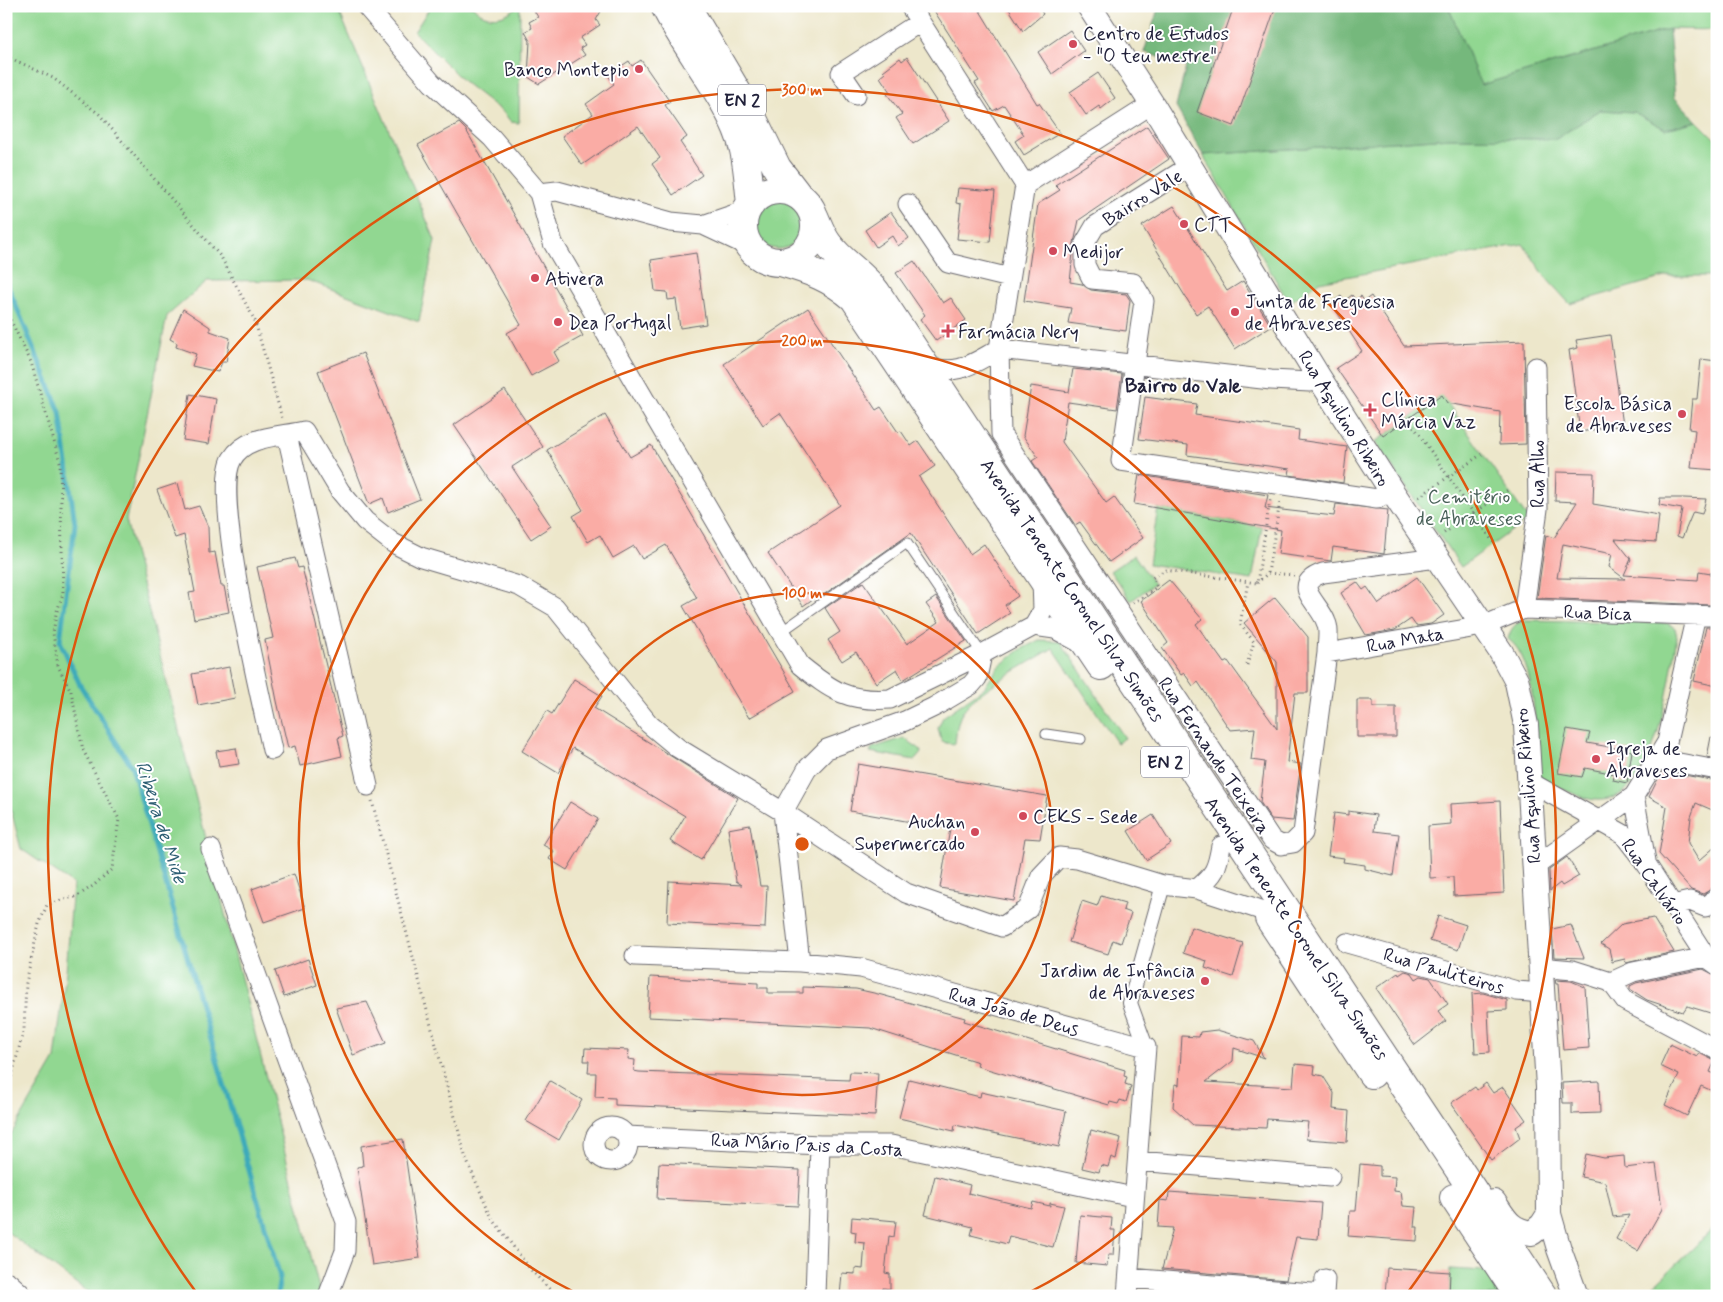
<svg xmlns="http://www.w3.org/2000/svg" width="1723" height="1302" font-family="Mynerve,sans-serif">
<rect width="100%" height="100%" fill="#fff"/>
<filter id="ink" filterUnits="userSpaceOnUse"><feTurbulence type="fractalNoise" baseFrequency=".02" numOctaves="2"/><feDisplacementMap in="SourceGraphic" scale="10" xChannelSelector="R" yChannelSelector="G"/><feConvolveMatrix kernelMatrix="1 2 1 2 8 2 1 2 1" color-interpolation-filters="sRGB"/></filter>
<filter id="wash" filterUnits="userSpaceOnUse"><feTurbulence type="fractalNoise" baseFrequency=".0096" numOctaves="4" result="noise"/><feDisplacementMap in="SourceGraphic" scale="20" xChannelSelector="R" yChannelSelector="G"/><feGaussianBlur stdDeviation="1.12" result="paint"/><feColorMatrix in="noise" values="0 0 0 0 0 0 0 0 0 0 0 0 0 0 0 0 0 1.4 0 .05"/><feComposite in="paint" operator="in"/></filter>
<g filter="url(#wash)">
<rect width="100%" height="100%" fill="#ede7cb"/>
<!-- green -->
<path fill="#91d791" stroke="#5a7c66" d="M6,6H337L435,240L419,322L307,280L207,281L167,316L126,520L321,1296H98L85,1290L6,1231V1143L55,1059L66,972L73,884L21,849L6,790Z
M431,6H473C480,17 496,19 506,14C512,12 515,7 520,6L519,123L511,122L504,113L464,82L414,32Z
M1448,6H1717V30L1669,29L1481,85Z
M1600,110L1634,112L1665,129L1697,121L1717,141V276H1668L1570,304L1547,279L1523,244L1319,282L1289,303L1203,155L1450,138L1556,139Z
M753 224a25 25 0 1 1 50 0a25 25 0 1 1-50 0Z
M1442,395L1528,519L1461,567L1375,442Z
M1158,508L1262,527L1252,580L1149,564Z
M1134,555L1154,584L1131,601L1110,571Z
M1525,620L1667,623L1675,628L1677,637C1668,684 1655,829 1577,795C1563,789 1548,785 1538,774C1535,740 1538,659 1508,639C1511,628 1514,624 1525,620Z
M1039,640L1060,641L1125,738L1117,743L1053,648C1031,662 973,692 962,713C957,722 956,734 955,744L946,743L941,740L938,728L943,717L984,688L999,666L1020,650Z
M904,738L920,749L921,753L915,760L870,752L872,748Z
M1717,1222V1296H1643L1715,1227Z
M1450,1269L1484,1271L1501,1296H1449Z"/>
<!-- forest -->
<path fill="#74b87b" stroke="#4b6d5b" d="M1159,6H1448L1481,85L1669,29L1675,98L1697,121L1665,129L1634,112L1600,110L1556,139L1450,138L1203,155L1176,107L1186,66L1144,52Z"/>
<g fill="none" stroke-linecap="round" stroke-linejoin="round">
<!-- stream -->
<path stroke="#3caaba" stroke-width="5" d="M6,282L60,412L75,524L60,641L80,685L132,767L280,1277L277,1296"/>
</g>
<g id="blocks">
<!-- building -->
<path fill="#faaca5" fill-rule="evenodd" d="M531,6H604L596,20L600,25L580,38L585,45L580,48L585,55L539,84L528,77L530,41L525,32L532,28L529,22L538,17Z
M931,6H977L1037,104L1039,103L1060,133L1024,155L1015,141L1024,135L1004,105L993,111L975,83L979,81Z
M1007,6H1038L1043,14L1023,31Z
M1234,6H1276L1234,126L1197,112Z
M1070,30L1084,51L1052,74L1038,52Z
M907,57L949,121L913,144L896,118L902,114L887,94L890,92L880,77L885,73L883,71L900,58L902,61Z
M641,60L670,102L665,105L687,137L680,142L702,175L673,195L652,164L660,158L638,126L582,165L562,136L593,114L586,104L614,84L608,75L629,61L632,66Z
M1098,73L1115,98L1101,109L1099,106L1086,115L1070,92Z
M459,123L466,130L583,336L554,352L559,361L531,376L507,333L521,325L418,145Z
M1147,126L1169,159L1079,220L1074,243L1070,282L1082,284L1091,290L1126,294L1130,300L1126,331L1068,323L1071,308L1024,301L1038,204L1060,190L1055,185Z
M958,188L995,191L990,242L957,239L961,204L956,203Z
M1174,206L1227,291L1243,281L1271,326L1235,349L1208,306L1196,314L1142,226Z
M891,212L909,238L898,246L892,236L876,247L865,230Z
M696,253L706,324L680,328L676,299L668,300L667,292L655,291L651,260Z
M914,261L943,303L951,298L966,320L936,341L920,319L925,315L896,273Z
M1352,295L1355,300L1361,296L1364,301L1371,296L1404,346L1524,341L1526,444L1499,445L1500,412L1447,403L1442,395L1383,436L1336,368L1362,351L1331,303L1341,296L1344,301Z
M808,308L876,410L881,407L898,432L901,431L911,446L918,441L935,466L919,477L970,554L984,544L1018,596L1005,605L1010,613L978,634L911,533L819,598L817,596L803,606L768,553L840,505L780,413L763,425L724,364Z
M183,309L210,327V331L230,338L226,362H222L218,372L192,366L196,354L176,347L177,343L170,339Z
M1610,335L1623,425L1580,432L1569,350L1578,348L1576,340Z
M363,353L420,499L388,512L383,498L369,504L318,371Z
M1701,359L1717,361V470L1691,468L1695,430L1689,429L1692,399H1697Z
M1073,369L1122,374L1117,409L1068,402L1062,442L1106,503L1114,497L1143,538L1109,562L1080,522L1075,525L1032,461L1038,457L1023,436L1031,386L1069,392Z
M505,390L543,447L512,467L551,526L531,539L454,425Z
M190,394L216,399L209,444L183,440Z
M1145,397L1197,404L1195,415L1299,430L1298,440L1347,447L1343,483L1289,475L1290,469L1187,455L1188,445L1139,439Z
M605,415L630,457L651,445L795,691L749,718L683,606L697,598L666,545L642,559L634,546L613,558L600,535L588,542L573,516L583,510L547,450Z
M1556,472L1594,473L1593,504L1659,515L1656,542L1615,539L1631,559L1624,575L1698,580L1699,571L1711,573V605L1537,598L1546,535L1554,538L1577,502L1555,501ZM1563,544L1612,554L1609,567L1625,579L1557,578Z
M1139,475L1268,495L1265,508L1334,516L1336,504L1388,510L1384,554L1333,547L1331,561L1278,554L1281,530L1134,504Z
M178,483L185,510L199,506L208,527L209,553L215,552L221,586H224L229,612L194,619L189,593L195,592L184,535L175,538L157,490Z
M1660,498H1684L1706,499L1702,514L1693,512L1682,538L1677,536L1682,509L1659,505Z
M295,558L298,568L302,567L343,736L338,738L342,756L300,766L295,746L288,748L277,701L265,640L273,638L257,567Z
M1417,577L1444,615L1431,624L1416,626L1411,619L1395,630L1366,635L1341,593L1357,582L1363,590L1367,587L1379,604Z
M1169,580L1202,619L1196,624L1224,663L1228,661L1277,729V662L1244,623L1275,597L1308,637V693H1295L1287,762L1301,764L1293,821L1271,819L1260,802L1265,762L1251,760L1255,728L1230,730L1198,682L1193,686L1184,673L1181,675L1162,648L1168,643L1141,601Z
M863,582L907,644L939,622L926,604L936,597L966,641L903,680L897,669L876,683L856,652L842,661L828,640L840,632L825,608Z
M1706,627H1717V686L1694,681Z
M229,667L235,698L198,705L192,674Z
M574,679L602,696L594,708L738,798L701,860L670,841L685,816L573,748L558,773L522,751L547,711L552,714Z
M1357,700H1373V707H1396V737H1357Z
M1567,729L1590,733L1587,743L1632,751L1627,783L1613,780L1615,774L1585,768L1582,777L1558,773Z
M1711,737L1717,738V759L1707,757Z
M236,748L239,764L219,767L216,751Z
M858,764L1047,796L1040,839L1025,838L1014,901L940,888L950,829L850,811Z
M1662,771L1717,781V812L1696,803L1691,817L1688,843L1699,861L1717,845V886L1703,894L1691,890L1659,854L1667,807L1649,797Z
M1500,801L1504,893L1454,896L1453,877L1430,878L1428,826L1451,824L1450,804Z
M570,802L598,819L567,870L549,859L554,851L543,845Z
M1348,811L1376,815L1374,831L1399,834L1393,876L1365,869V865L1343,862L1344,858L1328,856L1334,813L1348,815Z
M1153,815L1171,844L1146,860L1128,831Z
M750,825L760,886H767L765,928L667,923L669,881L742,885L736,881L728,829Z
M1567,857L1579,876L1562,886L1560,883L1550,891L1549,870Z
M294,874L305,908L264,922L252,889Z
M1101,896L1125,903L1123,910L1131,913L1121,943L1113,940L1108,954L1069,942L1082,901L1097,906Z
M1438,916L1466,925L1458,950L1430,941Z
M1653,918L1674,952L1626,963L1625,959L1612,962L1609,949L1601,944L1622,924Z
M1571,925L1584,958L1554,957L1552,929Z
M1191,927L1243,943L1233,977L1205,968L1207,961L1183,953Z
M308,959L317,985L284,997L275,971Z
M1703,969L1717,976V1015L1687,1006L1683,1012L1647,1000L1630,989V986L1636,983Z
M1405,971L1412,973L1416,979L1421,976L1430,978L1448,1004L1438,1011L1446,1021L1415,1045L1376,988L1398,973L1399,975Z
M650,977L758,983V988H768V993H803V987L856,989L878,994L965,1018L964,1021L1125,1070L1124,1076L1127,1077L1125,1084L1131,1086L1126,1102L1120,1100L1118,1104L1110,1102L1109,1105L977,1066L978,1062L870,1028L648,1017Z
M1555,980L1571,981L1585,987L1589,1048L1563,1050L1558,984H1556Z
M1483,993L1507,1000V1010L1488,1011L1490,1052L1475,1053L1472,994Z
M367,1002L386,1043L353,1055L336,1008Z
M1217,1030L1254,1041L1264,1058L1234,1048L1233,1061L1206,1082L1293,1087L1295,1064L1315,1066L1314,1074L1323,1076L1334,1093L1333,1109L1349,1111L1347,1142L1306,1139L1308,1122L1267,1119L1266,1128L1193,1125L1173,1107L1175,1084L1179,1085L1182,1036L1199,1037L1200,1032Z
M1670,1044L1697,1057L1699,1053L1715,1061L1710,1072L1717,1075V1093L1701,1086L1687,1116L1665,1105L1679,1075L1660,1066Z
M585,1048L629,1050L628,1059L635,1060L634,1071L639,1072L849,1080L850,1072L878,1073L875,1116L615,1105V1098L595,1097L596,1073H588L589,1061H584Z
M909,1079L980,1097L981,1092L1066,1111L1059,1147L955,1125L954,1131L899,1118Z
M550,1081L582,1100L559,1140L526,1121Z
M1599,1081L1600,1113L1572,1114V1103H1563L1562,1083Z
M1486,1083L1493,1093L1503,1087L1526,1120L1516,1127L1520,1138L1491,1160L1451,1103L1475,1087L1477,1090Z
M1091,1130L1121,1138L1116,1159L1111,1157L1108,1167L1101,1165L1099,1172L1082,1168Z
M403,1139L420,1258L372,1265L357,1167L363,1166L361,1146Z
M1586,1154L1604,1158L1624,1156L1625,1168L1656,1164L1662,1209L1638,1251L1616,1239L1629,1215L1613,1217L1605,1182L1581,1177Z
M659,1163L800,1170L798,1206L657,1199Z
M1360,1164L1380,1166V1176L1395,1177L1394,1191L1401,1192L1403,1206L1416,1207L1414,1227H1418L1417,1241L1348,1236L1350,1211H1356Z
M935,1176L970,1185L968,1193L1031,1208L1033,1202L1050,1206V1203L1064,1206L1053,1247L1009,1236L1007,1244L971,1235L973,1227L925,1215Z
M1169,1192L1321,1203L1318,1239L1296,1237L1286,1280L1162,1269L1173,1228L1158,1227L1160,1200L1168,1201Z
M1080,1215L1112,1218L1111,1230H1115L1113,1255H1108L1107,1266L1076,1263Z
M852,1217L896,1221L894,1237L889,1236L885,1273L890,1274V1289L883,1288L882,1296H840L842,1273L855,1274V1268L863,1269L865,1243L855,1242L856,1232L851,1231Z
M1387,1268L1450,1272L1449,1296H1385Z"/>
</g>
</g>
<g filter="url(#ink)">
<use href="#blocks" fill-opacity="0" stroke="#69676d" stroke-width="1"/>
<g fill="none" stroke-linecap="round" stroke-linejoin="round">
<defs>
<path id="service" d="M781,632L907,543L982,654
M1046,734L1081,739"/>
<path id="pedestrian" d="M1146,1047L1130,1003L1163,885"/>
<path id="minor" d="M366,6L432,83L492,138L539,193L557,191L671,222L703,225L750,247
M910,6L1025,185L999,349L1001,434L1272,840L1281,845L1293,843L1303,833L1327,653C1327,644 1330,630 1326,622C1319,602 1289,585 1323,573L1437,558
M856,95L841,73L920,22
M1190,166L1095,226L1085,243V265L1092,279L1133,283L1144,301L1121,461L1377,499L1391,490
M1025,185L1152,104
M539,193L553,243L800,665C832,691 848,702 890,699L982,654
M908,204L948,263L1010,278
M703,225L747,210
M925,366C959,376 970,365 999,349L1271,380L1310,382L1318,376
M287,435L368,786
M1524,609L1538,509L1536,367
M1034,626L1055,629L1086,646
M1327,653L1483,626L1524,609L1717,616
M272,750C262,702 211,494 232,459C246,435 280,437 304,431L340,491L365,521L393,543L421,557L519,586L555,607L649,724L678,748L783,812L906,893L1002,927L1028,909L1041,876L1059,857L1077,859L1163,885L1197,889L1264,911
M1658,759L1717,770
M1528,781L1623,834L1647,865L1706,957L1717,965
M1634,796L1646,861
M211,849L346,1222L345,1251L328,1296
M1534,867L1634,796L1667,742L1696,615
M1197,889C1215,874 1217,869 1221,846
M1672,905L1690,901L1705,907L1717,897
M1347,943L1517,991L1541,993
M635,956L800,962L861,968L1146,1047L1127,1296
M800,962L783,812L807,769L827,749L905,721L934,707L971,685L977,678L982,654L1034,626L1043,610L1042,580
M1539,967L1573,970L1611,982L1633,972L1706,957
M1611,982L1625,1001L1717,1050
M594 1144a17 17 0 1 1 34 0a17 17 0 1 1-34 0Z
M626,1136L820,1145H891L1133,1197
M1138,1161L1330,1177
M1129,1278L1324,1294L1325,1279
M815,1296L820,1145"/>
<path id="tertiary" d="M1089,6L1152,104L1318,376L1391,490L1501,652L1517,682L1526,725L1548,1087L1549,1214L1559,1249L1576,1296
M1494,1202C1506,1220 1510,1230 1532,1233L1542,1225L1549,1214"/>
<path id="primary" d="M665,6C687,52 733,102 744,150C748,167 749,186 751,204
M686,6L753,119L777,168L797,194
M743 226a36 36 0 1 1 72 0a36 36 0 1 1-72 0Z
M814,216C818,225 822,236 828,244C842,263 862,273 876,292L1543,1296
M781,262C809,270 832,278 854,298L1101,666
M1269,918L1372,1074
M1454,1198L1519,1296
M6,1286L17,1296"/>
</defs>
<!-- service casing -->
<use href="#service" stroke="#69676d" stroke-width="11"/>
<!-- pedestrian casing -->
<use href="#pedestrian" stroke="#69676d" stroke-width="16"/>
<!-- minor casing -->
<use href="#minor" stroke="#69676d" stroke-width="21"/>
<!-- tertiary casing -->
<use href="#tertiary" stroke="#69676d" stroke-width="26"/>
<!-- primary casing -->
<use href="#primary" stroke="#69676d" stroke-width="30"/>
<!-- path -->
<path stroke="#69676d" stroke-width="3" stroke-dasharray="1 4" stroke-linecap="butt" d="M6,56L53,78L99,114L221,257L255,321L282,418
M6,311L31,362L60,462L63,594L56,614L53,633L58,666L71,691L83,750L119,819L112,869L93,886L76,897L64,899L47,905L39,924L26,983L24,1029L6,1098
M1408,418L1494,543
M1419,497L1482,454
M1444,533L1508,490
M1268,573L1280,502
M1257,583L1268,573L1295,575
M1133,603L1157,587L1152,578L1165,570L1257,583L1270,500
M1247,665L1254,642L1240,624L1248,582
M372,801L466,1159L492,1218L531,1270L556,1296"/>
<!-- service -->
<use href="#service" stroke="#fff" stroke-width="9"/>
<!-- pedestrian -->
<use href="#pedestrian" stroke="#fff" stroke-width="14"/>
<!-- minor -->
<use href="#minor" stroke="#fff" stroke-width="19"/>
<!-- tertiary -->
<use href="#tertiary" stroke="#fff" stroke-width="24"/>
<!-- primary -->
<use href="#primary" stroke="#fff" stroke-width="28"/>
</g>
</g>
<!-- distance rings -->
<g fill="none" stroke="#de560e" stroke-width="2.5">
<circle cx="802" cy="844" r="251"/>
<path d="M578 1294A503 503 0 1 1 1026 1294"/>
<path d="M196 1292A754 754 0 1 1 1408 1292"/>
</g>
<!-- markers -->
<g fill="#d1495b" stroke="#fff" stroke-width="2">
<circle cx="1073" cy="44" r="5"/>
<circle cx="639" cy="69" r="5"/>
<circle cx="1184" cy="224" r="5"/>
<circle cx="1053" cy="251" r="5"/>
<circle cx="535" cy="278" r="5"/>
<circle cx="1235" cy="312" r="5"/>
<circle cx="558" cy="322" r="5"/>
<path d="M945.5 323.5h5v5h5v5h-5v5h-5v-5h-5v-5h5z"/>
<path d="M1367.5 402.5h5v5h5v5h-5v5h-5v-5h-5v-5h5z"/>
<circle cx="1682" cy="414" r="5"/>
<circle cx="1596" cy="759" r="5"/>
<circle cx="1023" cy="816" r="5"/>
<circle cx="975" cy="832" r="5"/>
<circle cx="1205" cy="981" r="5"/>
</g>
<g text-anchor="middle" stroke-width="4" stroke-linejoin="round" paint-order="stroke">
<!-- shield labels -->
<g fill="#fff" stroke="#646476" stroke-width="1">
<rect x="718" y="84.5" width="48" height="31" rx="4"/>
<rect x="1141" y="746.5" width="48" height="31" rx="4"/>
</g>
<g font-size="18" font-weight="bold" fill="#22223b">
<text x="742" y="106">EN 2</text>
<text x="1165" y="768">EN 2</text>
</g>
<!-- poi labels -->
<g font-size="19" fill="#22223b" stroke="#fff" text-anchor="start">
<text x="1083" y="40">Centro de Estudos<tspan x="1083" dy="22">- "O teu mestre"</tspan></text>
<text x="629" y="76" text-anchor="end">Banco Montepio</text>
<text x="1194" y="231">CTT</text>
<text x="1063" y="258">Medijor</text>
<text x="545" y="285">Ativera</text>
<text x="1245" y="308">Junta de Freguesia<tspan x="1245" dy="22">de Abraveses</tspan></text>
<text x="568" y="329">Dea Portugal</text>
<text x="958" y="338">Farmácia Nery</text>
<text x="1381" y="406">Clínica<tspan x="1381" dy="22">Márcia Vaz</tspan></text>
<text x="1672" y="410" text-anchor="end">Escola Básica<tspan x="1672" dy="22">de Abraveses</tspan></text>
<text x="1606" y="755">Igreja de<tspan x="1606" dy="22">Abraveses</tspan></text>
<text x="1033" y="823">CEKS - Sede</text>
<text x="965" y="828" text-anchor="end">Auchan<tspan x="965" dy="22">Supermercado</tspan></text>
<text x="1195" y="977" text-anchor="end">Jardim de Infância<tspan x="1195" dy="22">de Abraveses</tspan></text>
</g>
<!-- street labels -->
<g font-size="19" fill="#22223b" stroke="#fff">
<text transform="translate(1142 197) rotate(-32)" y="7">Bairro Vale</text>
<text transform="translate(1345 418) rotate(58)" y="7">Rua Aquilino Ribeiro</text>
<text transform="translate(1537 474) rotate(-90)" y="7">Rua Alho</text>
<text transform="translate(1073 590) rotate(56)" y="7">Avenida Tenente Coronel Silva Simões</text>
<text transform="translate(1598 612) rotate(2)" y="7">Rua Bica</text>
<text transform="translate(1405 639) rotate(-10)" y="7">Rua Mata</text>
<text transform="translate(1215 755) rotate(56)" y="7">Rua Fernando Teixeira</text>
<text transform="translate(1527 786) rotate(-95)" y="7">Rua Aquilino Ribeiro</text>
<text transform="translate(1655 881) rotate(55)" y="7">Rua Calvário</text>
<text transform="translate(1297 928) rotate(56)" y="7">Avenida Tenente Coronel Silva Simões</text>
<text transform="translate(1444 970) rotate(16)" y="7">Rua Pauliteiros</text>
<text transform="translate(1014 1011) rotate(16)" y="7">Rua João de Deus</text>
<text transform="translate(807 1144) rotate(3)" y="7">Rua Mário Pais da Costa</text>
</g>
<!-- park labels -->
<g font-size="19" fill="#496159" stroke="#fff">
<text x="1469" y="503">Cemitério<tspan x="1469" dy="22">de Abraveses</tspan></text>
</g>
<!-- neighbourhood labels -->
<g font-size="20" font-weight="bold" fill="#22223b" stroke="#fff">
<text x="1183" y="392">Bairro do Vale</text>
</g>
<!-- water labels -->
<g font-size="20" font-style="italic" fill="#2e5f74" stroke="#fff">
<text transform="translate(162 822) rotate(72)" y="7">Ribeira de Mide</text>
</g>
</g>
<circle cx="802" cy="844" r="8" fill="#de560e" stroke="#fff" stroke-width="2.5"/>
<g font-size="15" text-anchor="middle" font-weight="bold" fill="#de560e" stroke="#fff" stroke-width="4" stroke-linejoin="round" paint-order="stroke">
<text x="802" y="95">300 m</text>
<text x="802" y="346">200 m</text>
<text x="802" y="598">100 m</text>
</g>
<!-- margin -->
<rect width="1723" height="1302" fill="none" stroke="#fff" stroke-width="25"/>
</svg>
